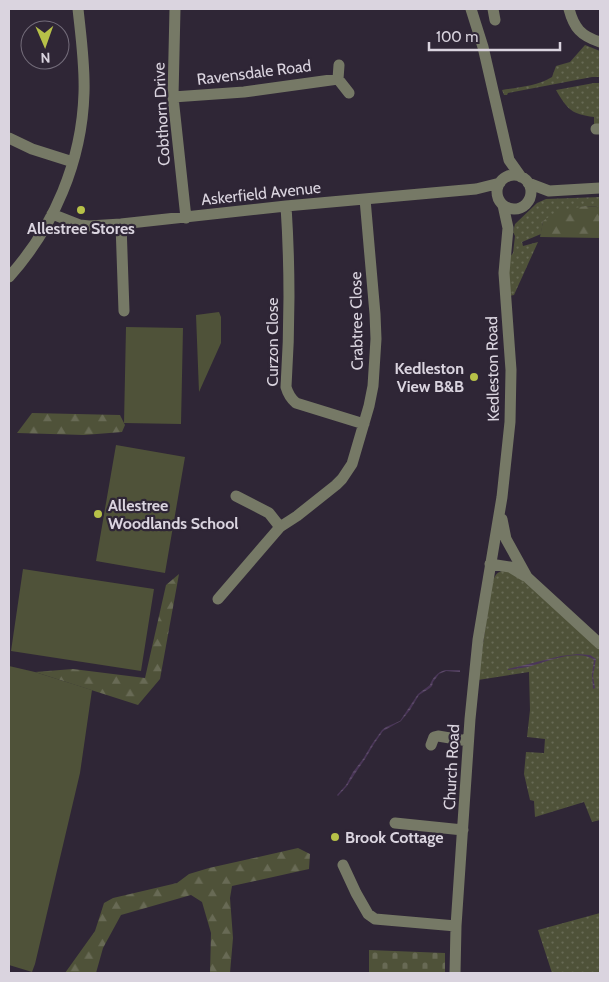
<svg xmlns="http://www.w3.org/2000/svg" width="609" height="982" font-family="Cabin,sans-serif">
<defs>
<pattern id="grass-dots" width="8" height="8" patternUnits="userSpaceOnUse" patternTransform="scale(1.25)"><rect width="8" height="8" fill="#4f5239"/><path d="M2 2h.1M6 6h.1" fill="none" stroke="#686a55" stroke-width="1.8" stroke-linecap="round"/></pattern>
<pattern id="forest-firs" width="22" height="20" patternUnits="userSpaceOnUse" patternTransform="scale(1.25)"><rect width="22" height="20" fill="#4f5239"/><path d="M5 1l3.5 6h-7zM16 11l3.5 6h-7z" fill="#686a55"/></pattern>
<pattern id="cemetery-stones" width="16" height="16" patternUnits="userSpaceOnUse" patternTransform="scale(1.25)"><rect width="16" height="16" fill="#4f5239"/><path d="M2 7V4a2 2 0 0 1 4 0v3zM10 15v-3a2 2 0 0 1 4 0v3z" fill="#686a55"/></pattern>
<pattern id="water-rules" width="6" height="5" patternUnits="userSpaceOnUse" patternTransform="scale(1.25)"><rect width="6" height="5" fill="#4a3658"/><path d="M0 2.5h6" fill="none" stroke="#645270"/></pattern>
</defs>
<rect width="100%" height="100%" fill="#2f2636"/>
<!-- grass -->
<path fill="url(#grass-dots)" d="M585,45L600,51V77H592L508,93L507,95H504L502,90C520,87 537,86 552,77L556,66L570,62Z
M594,83H600V124H594V117C571,114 567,109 556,90Z
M600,197V207L585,206L543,221L541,234L522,242L523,246L538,242L514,295L509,296V258L513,253L515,236L513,232L515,224L537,203L546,199Z
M506,570L523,578L600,649V820L592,822L584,802L535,817L534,801L530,800L524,774L526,752L544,753L545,739L527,737L530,710L529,672L478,680L491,586C495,576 495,572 506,570Z
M600,913V973H552L538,930Z"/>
<!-- forest -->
<path fill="url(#forest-firs)" d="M585,206L600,207V238L540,237L543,221L556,212Z
M32,413L120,415L125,425L122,432L84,435L17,433Z
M179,574L160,679L138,705L35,672L73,669L145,678L166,585Z
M298,848L310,854L309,869L232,886L230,898L233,938L230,973H210L211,933L202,902L191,895L121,915L103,948L96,973H65L95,931L104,903L113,898L177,883L189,874L209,868Z"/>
<!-- cemetery -->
<path fill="url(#cemetery-stones)" d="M369,950L445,953V973H369Z"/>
<!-- green -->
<path fill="#4f5239" d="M219,312L221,317V343L199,392L196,315Z
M126,327L183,328L181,424L124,423Z
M116,445L185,457L165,573L96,561Z
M23,569L154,589L141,671L11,651Z
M9,666L35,672L92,690L80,773L35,964L32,972L9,965Z"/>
<!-- water -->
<path fill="url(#water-rules)" d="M578,654L590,655L596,659L593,676L595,688L593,689L592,675L594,660C579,648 545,662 528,667C521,668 515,669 508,670V669L561,656Z
M445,670H460V672L446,671L439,674L433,682L432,686L430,688L419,695L410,710L401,721L383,731L374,744L365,759L358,769L347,786L338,796L337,795L346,785L353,772L363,759L372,744L382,730L386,727L400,721L418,694L430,685C432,678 438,672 445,670Z"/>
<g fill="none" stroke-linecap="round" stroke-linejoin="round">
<!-- minor -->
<path stroke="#767966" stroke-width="11" d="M175,9L173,97L186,218
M471,9L483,47L509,160L521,177
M493,9L495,20
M569,9C574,28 581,36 600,42
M338,79L339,65
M173,97L244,92L338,79L349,93
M596,129H600
M9,138L32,149L73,162
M497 192a17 17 0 1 1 34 0a17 17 0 1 1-34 0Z
M528,183L549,191L600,188
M286,206C290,267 290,327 286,387C288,394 290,398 296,403L364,424
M52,214L80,225L89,226L121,224L286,206L476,189L500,183
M121,224L124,311
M9,277C54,227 82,161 84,93C85,65 81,37 78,9
M236,496L269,513L280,527
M502,519L506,539L527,577L600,644
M490,564L510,567L525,576
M218,599L280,527L297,516L336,485L342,479L352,464L369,406L373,386L376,339L375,314L365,199
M431,745L434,737L438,736L468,741
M395,823L463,830
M343,865L356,893L368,914L375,919L456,926
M455,973L456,926L470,719L478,640L502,497L510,422L511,370L504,273L508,228L503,205"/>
</g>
<!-- markers -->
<g fill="#b7c148" stroke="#2f2636" stroke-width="2">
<circle cx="81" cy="210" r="5"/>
<circle cx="474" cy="377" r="5"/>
<circle cx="98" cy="514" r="5"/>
<circle cx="335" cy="837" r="5"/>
</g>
<g text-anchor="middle" stroke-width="4.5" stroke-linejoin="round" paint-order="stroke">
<!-- street labels -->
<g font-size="16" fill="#dad4df" stroke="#2f2636">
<text transform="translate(254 72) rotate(-7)" y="6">Ravensdale Road</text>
<text transform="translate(161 114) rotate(-93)" y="6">Cobthorn Drive</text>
<text transform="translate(261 193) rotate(-6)" y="6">Askerfield Avenue</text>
<text transform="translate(356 321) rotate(-91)" y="6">Crabtree Close</text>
<text transform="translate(272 342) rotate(-90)" y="6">Curzon Close</text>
<text transform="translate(492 369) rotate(-91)" y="6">Kedleston Road</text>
<text transform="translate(451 767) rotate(-87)" y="6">Church Road</text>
</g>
<!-- poi labels -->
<g font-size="16" font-weight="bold" fill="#dad4df" stroke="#2f2636" text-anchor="start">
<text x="81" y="234" text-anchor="middle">Allestree Stores</text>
<text x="464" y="374" text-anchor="end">Kedleston<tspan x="464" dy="18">View B&amp;B</tspan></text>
<text x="108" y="511">Allestree<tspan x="108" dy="18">Woodlands School</tspan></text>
<text x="345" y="843">Brook Cottage</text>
</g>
</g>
<!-- border -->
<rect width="609" height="982" fill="none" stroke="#dad4df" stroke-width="20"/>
<!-- north arrow -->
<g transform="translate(45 45) rotate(178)"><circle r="24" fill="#2f2636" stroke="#736c7a"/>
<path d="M0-4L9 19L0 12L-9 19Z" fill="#b7c148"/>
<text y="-8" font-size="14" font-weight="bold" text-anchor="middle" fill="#dad4df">N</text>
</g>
<!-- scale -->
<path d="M429 42v8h131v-8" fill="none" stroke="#dad4df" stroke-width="2.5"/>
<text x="436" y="42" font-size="15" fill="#dad4df" stroke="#2f2636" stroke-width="4" paint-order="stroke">100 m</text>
</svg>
